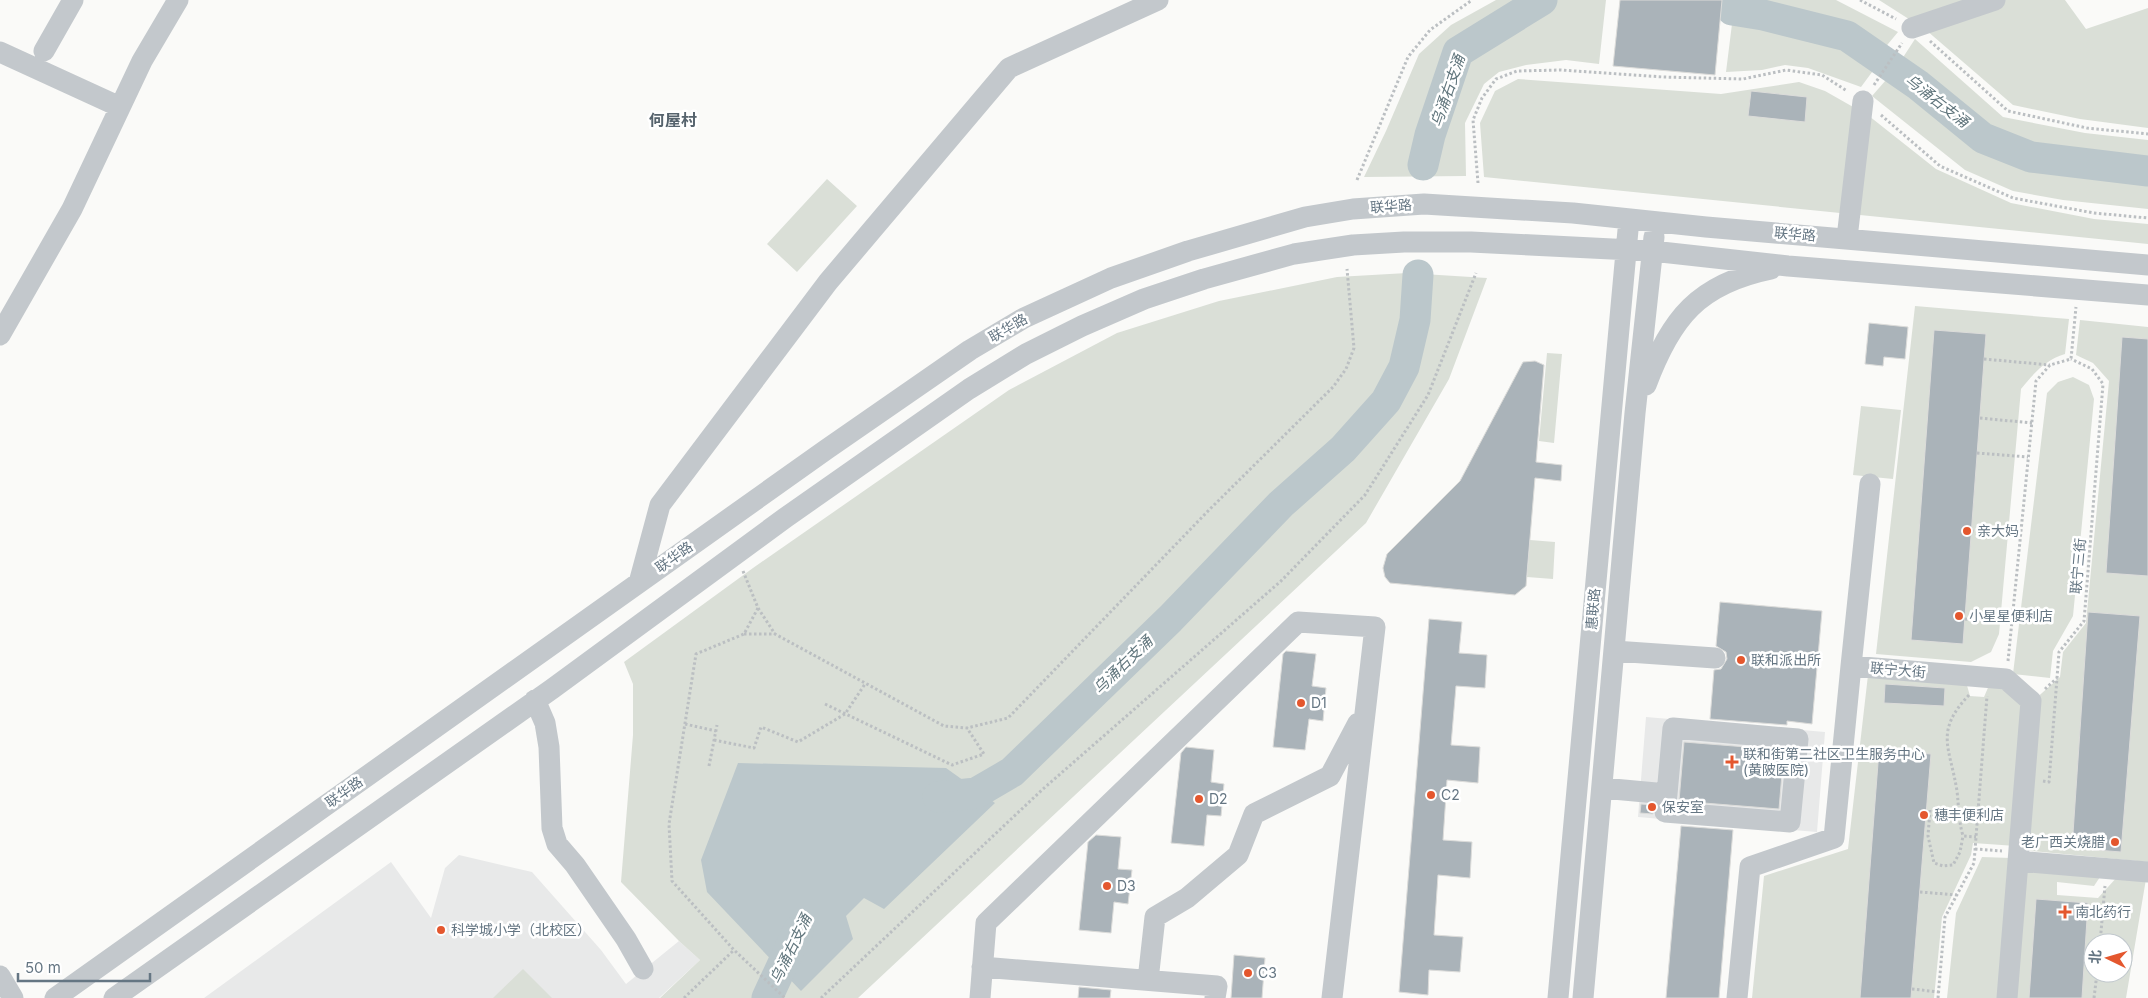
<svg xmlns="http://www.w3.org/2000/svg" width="2148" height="998" font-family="Inter,'Noto Sans SC',sans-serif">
<rect width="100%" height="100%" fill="#fafaf8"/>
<!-- built -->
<path fill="#e8e9e9" d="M1646,717L1825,732L1817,832L1638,817Z
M459,855L532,872L601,950L626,984L679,941L700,960L659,998H204L391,862L431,918L445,868Z"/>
<!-- green -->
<path fill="#dadfd7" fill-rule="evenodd" d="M1496,0H1606L1599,64L1566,60L1526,65L1499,72L1484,84L1465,123L1466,176L1364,177L1386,131L1419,54L1451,25Z
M1735,0H1836L1898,32L1883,50L1829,22L1735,3Z
M1879,0H2065L2086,29L2148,8V128L2080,119L2013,105L1926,30Z
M1733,16L1768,22L1845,42L1878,64L1861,87L1808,68L1785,65L1762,70L1726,72Z
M1915,39L2003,117L2085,133L2148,140V165L2037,153L1988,132L1900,62Z
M1893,72L1948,121L1984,145L2033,165L2148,178V209L2063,200L2013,191L1965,170L1872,96Z
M1518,79L1721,94L1799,82L1825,91L1869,116L1936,169L2011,203L2094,219L2148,224V244L1484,177L1480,123L1495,91Z
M827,179L857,206L797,272L767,244Z
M1407,273L1487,278L1449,379L1366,523L858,998H660L700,960L679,941L621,882L633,735V684L624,662L753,568L1009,390L1117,333L1219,301L1337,277Z
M1915,306L2069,319L2065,354C2045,360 2034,373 2021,389L1999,634L1991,652L1971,662L1876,654Z
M2080,320L2148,327V862L2022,850L2033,701L2060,677L2063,652L2086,623L2109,381L2093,363L2076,355Z
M1547,353L1562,354L1554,443L1539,441Z
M2073,377L2089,385L2094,399L2073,616L2053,651L2050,678L2013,674L2047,393L2058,382Z
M1861,406L1901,410L1893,479L1853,475Z
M1530,540L1555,542L1553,579L1527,577Z
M1868,675L1966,682L1970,696L1984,697L1990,683L2006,685L2026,705L2016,846L1973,843L1971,855L1942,917L1934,998H1752L1764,876L1848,849Z
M1982,857L2011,858L1999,998H1947L1956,913Z
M2022,866L2102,874L2094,886L2057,882V895L2098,898L2118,876L2146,879L2126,998H2010ZM2093,943H2123V973H2093Z
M523,969L552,998H493Z"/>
<!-- water -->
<path fill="#bbc7cb" d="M738,763L946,768L995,803L884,909L864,898L846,916L853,939L801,991L707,892L701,860Z"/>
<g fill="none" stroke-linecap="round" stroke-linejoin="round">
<!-- river -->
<path stroke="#bbc7cb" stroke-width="31" d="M1732,10L1763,15L1847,36L1918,85L1983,138L2031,157L2148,171
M1423,165L1430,135L1458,52L1542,0
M938,797L976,793L1012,772L1170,619L1281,504L1343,449L1386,401L1404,367L1415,320L1418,275
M767,998L798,931"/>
</g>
<!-- building -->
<path fill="#aab3b9" stroke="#dcdcda" d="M1620,0H1722L1715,75L1613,66Z
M1751,91L1807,97L1805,122L1748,116Z
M1869,323L1908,327L1905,359L1884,357L1883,366L1865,364Z
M1934,330L1986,334L1963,644L1911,640Z
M2122,337L2148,339V576L2106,573Z
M1535,361L1544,365L1536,462L1562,465L1561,481L1535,478L1526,586L1515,595L1390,583L1385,577L1383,568L1387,554L1460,481L1523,362Z
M1720,602L1822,611L1812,724L1787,721V725L1710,719L1714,670L1721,669L1727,659L1726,652L1716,646Z
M2088,612L2140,616L2121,852L2072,848Z
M1429,619L1462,622L1459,653L1487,655L1485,688L1456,686L1451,745L1480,747L1478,783L1447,780L1443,840L1472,842L1470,878L1438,875L1434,935L1463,937L1460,972L1429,970L1428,995L1399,992Z
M1286,651L1316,654L1312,686L1326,688L1323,721L1309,719L1305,750L1273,747L1283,654Z
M1885,684L1945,688L1944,706L1884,703Z
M1684,742L1784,750L1779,809L1679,801Z
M1186,747L1214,750L1211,782L1224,784L1221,816L1207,815L1204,846L1171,843L1181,753Z
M1879,750L1931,754L1911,998H1860Z
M1641,804L1653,805V814L1640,813Z
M1681,826L1733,830L1719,998H1666Z
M1096,835L1121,837L1118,869L1132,870L1128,904L1114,902L1111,933L1079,930L1088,842Z
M2036,899L2088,903L2082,998H2029Z
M1234,955L1265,958L1262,998H1231Z
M1079,987L1111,990L1110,998H1078Z"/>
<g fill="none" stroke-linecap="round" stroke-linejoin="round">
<!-- path -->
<path stroke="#bbbfc2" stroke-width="3" stroke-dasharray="2.5 2.5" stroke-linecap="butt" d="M1860,0L1896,19
M1930,41L2008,111L2087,128L2148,134
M1874,85L1902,43
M1881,115L1940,166L2013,198L2094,213L2148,218
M1357,180L1408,57L1430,30L1472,0
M1478,183L1473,120L1482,98L1496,79L1517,71L1561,70L1663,77L1743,79L1786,70L1822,75L1847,91
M1984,359L2050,365
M1980,418L2032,423
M1977,453L2028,457
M1971,531L2020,536
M743,571L758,608L775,634L944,726L967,728L1008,718L1209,510L1333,387L1346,369L1354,348L1347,269
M758,608L744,634L696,654L669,824L672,881L734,950L785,998
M1965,619L2011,623
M744,634H775
M2008,661L2036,381L2050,365L2071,359L2076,307
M2045,689L2057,678
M1969,695C1934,732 1950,747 1957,791C1959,808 1958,818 1963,836L1976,837
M825,704L952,765L984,754L967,728
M685,724L716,731
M714,740L754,748L761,727L798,742L845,714L865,684
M709,766L717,725
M2043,781L2049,782L2059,652L2084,621L2103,384L2092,369L2071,359
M1930,810L1928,836L1934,863L1943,866L1953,865L1960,852L1963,836
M1975,849L2002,851
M1920,892L1957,895
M2100,943L2105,886
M1912,989L1939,992
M684,998L734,950
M821,998L1043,789L1281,581L1365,495L1428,395L1476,273
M1938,998L1945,917L1974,863L1987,696
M2094,998L2097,973"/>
<!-- minor -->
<path stroke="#c3c8cc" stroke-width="21" d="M1912,28L1995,0
M44,51L73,0
M0,52L120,107
M1847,238L1863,101
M0,335L72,209L142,61L178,0
M1646,385C1671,318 1698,284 1771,269
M639,583L660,505L828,282L1009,68L1158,0
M1614,651L1715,658
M1851,666L1870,484
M535,700L545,723L549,747L552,828L557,844L575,865L626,939L643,969
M1602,788L1667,794L1673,728L1798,739L1790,822L1665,812L1667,794
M2018,861L2148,872
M982,967L1217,986L1215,998
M0,976L13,998
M1148,980L1155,917L1187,898L1238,855L1254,814L1330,776L1358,723
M55,998L827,449L970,350L1024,318L1111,278L1188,251L1305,217L1353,209L1424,204L1573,213L1706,227L2148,265
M114,998L552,689L785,518L969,389L1026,354L1082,326L1144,299L1204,279L1294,254L1353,245L1404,242H1471L1652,251L1788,266L2148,295
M980,998L986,923L1298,622L1375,627L1332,998
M1558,998L1629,219
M1583,998L1635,413L1654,237
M1737,998L1750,867L1834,838L1851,666L2006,679L2031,701L2007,998"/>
</g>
<!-- markers -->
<g fill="#e4572e" stroke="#fff" stroke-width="2">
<circle cx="1967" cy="531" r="5"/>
<circle cx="1959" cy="616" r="5"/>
<circle cx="1741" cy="660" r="5"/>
<circle cx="1301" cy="703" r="5"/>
<path d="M1729.5 754.5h5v5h5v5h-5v5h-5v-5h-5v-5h5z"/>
<circle cx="1431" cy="795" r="5"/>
<circle cx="1199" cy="799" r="5"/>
<circle cx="1652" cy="807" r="5"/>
<circle cx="1924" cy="815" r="5"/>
<circle cx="2115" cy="842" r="5"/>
<circle cx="1107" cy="886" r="5"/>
<path d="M2062.5 904.5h5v5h5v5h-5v5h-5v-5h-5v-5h5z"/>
<circle cx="441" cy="930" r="5"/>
<circle cx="1248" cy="973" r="5"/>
</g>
<g text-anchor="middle" stroke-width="5" stroke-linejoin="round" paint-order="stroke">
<!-- street labels -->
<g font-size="14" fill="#657683" stroke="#fff">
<text transform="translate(1391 206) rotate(-4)" y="5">联华路</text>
<text transform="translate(1795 234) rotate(5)" y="5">联华路</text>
<text transform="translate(1008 328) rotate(-30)" y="5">联华路</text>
<text transform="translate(674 557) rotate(-35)" y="5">联华路</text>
<text transform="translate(2078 566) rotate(-85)" y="5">联宁三街</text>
<text transform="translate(1593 609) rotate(-85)" y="5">惠联路</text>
<text transform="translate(1898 670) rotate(5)" y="5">联宁大街</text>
<text transform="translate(344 792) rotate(-35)" y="5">联华路</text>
</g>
<!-- poi labels -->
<g font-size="14" fill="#657683" stroke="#fff" text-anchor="start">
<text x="1977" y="536">亲大妈</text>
<text x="1969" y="621">小星星便利店</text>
<text x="1751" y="665">联和派出所</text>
<text x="1311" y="708">D1</text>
<text x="1743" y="759">联和街第二社区卫生服务中心<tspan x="1743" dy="16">(黄陂医院)</tspan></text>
<text x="1441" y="800">C2</text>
<text x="1209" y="804">D2</text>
<text x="1662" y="812">保安室</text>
<text x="1934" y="820">穗丰便利店</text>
<text x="2105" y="847" text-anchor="end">老广西关烧腊</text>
<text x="1117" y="891">D3</text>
<text x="2075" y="917">南北药行</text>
<text x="451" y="935">科学城小学（北校区）</text>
<text x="1258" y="978">C3</text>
</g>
<!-- water labels -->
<g font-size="15" font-style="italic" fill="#60757c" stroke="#fff">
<text transform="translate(1448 91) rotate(-71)" y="5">乌涌右支涌</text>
<text transform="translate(1937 101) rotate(38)" y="5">乌涌右支涌</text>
<text transform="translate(1123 665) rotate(-44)" y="5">乌涌右支涌</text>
<text transform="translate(791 949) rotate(-64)" y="5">乌涌右支涌</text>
</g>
<!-- quarter labels -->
<g font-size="16" font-weight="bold" fill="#57646e" stroke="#fff">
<text x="673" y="126">何屋村</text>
</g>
</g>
<!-- north arrow -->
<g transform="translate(2108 958) rotate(275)"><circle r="24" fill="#ffffff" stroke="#c1c8cd"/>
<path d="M0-4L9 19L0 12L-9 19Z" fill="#e4572e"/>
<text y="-8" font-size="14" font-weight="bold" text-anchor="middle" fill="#657683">北</text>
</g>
<!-- scale -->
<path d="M18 973v8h132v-8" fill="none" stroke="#657683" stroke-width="2.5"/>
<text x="25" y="973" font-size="15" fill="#657683" stroke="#ffffff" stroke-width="4" paint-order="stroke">50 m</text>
</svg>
